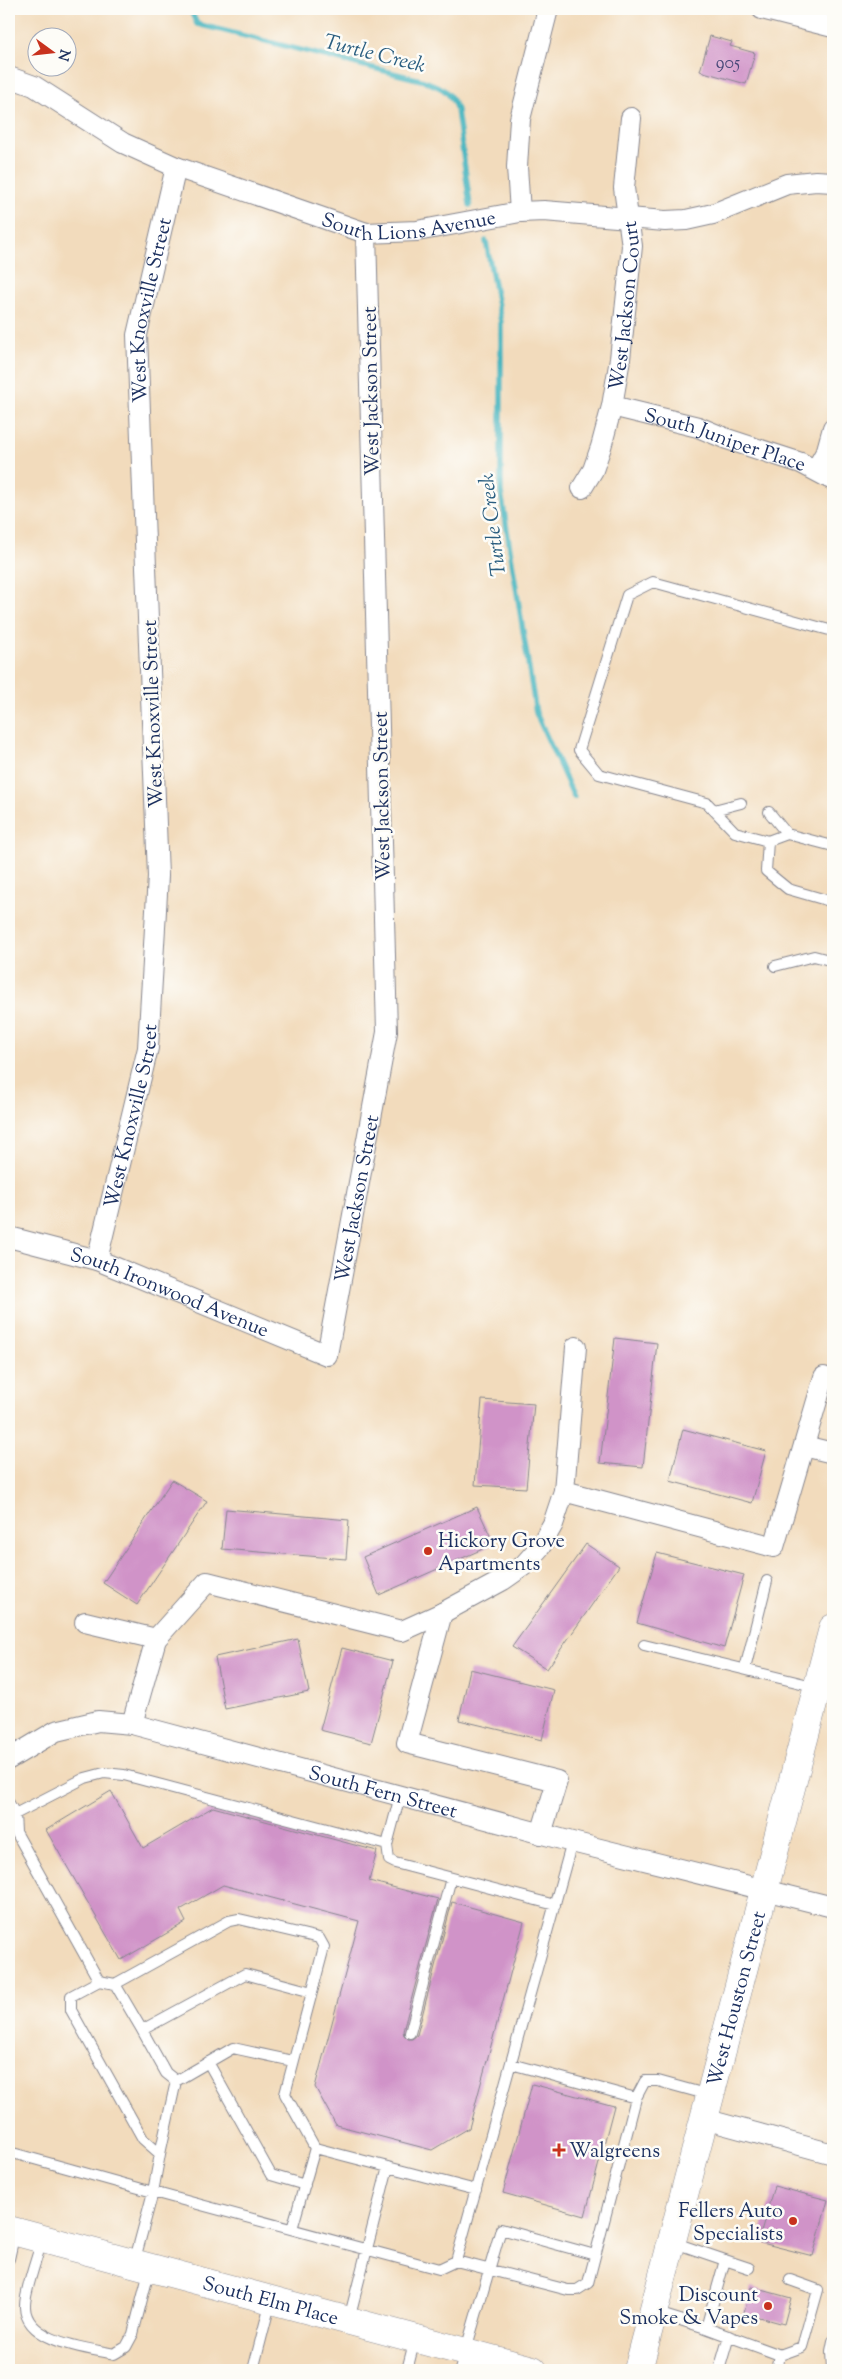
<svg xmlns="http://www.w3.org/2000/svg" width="842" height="2379" font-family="'Sorts Mill Goudy',serif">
<rect width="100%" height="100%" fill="#fdfcf7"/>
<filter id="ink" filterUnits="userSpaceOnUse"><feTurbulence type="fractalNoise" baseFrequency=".02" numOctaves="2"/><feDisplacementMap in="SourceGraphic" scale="10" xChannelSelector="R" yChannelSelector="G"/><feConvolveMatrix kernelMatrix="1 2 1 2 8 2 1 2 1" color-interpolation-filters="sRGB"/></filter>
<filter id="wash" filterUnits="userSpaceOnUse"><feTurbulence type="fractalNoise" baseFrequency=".0096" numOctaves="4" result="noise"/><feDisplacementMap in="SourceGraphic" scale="20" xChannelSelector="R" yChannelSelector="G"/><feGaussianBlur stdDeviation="1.12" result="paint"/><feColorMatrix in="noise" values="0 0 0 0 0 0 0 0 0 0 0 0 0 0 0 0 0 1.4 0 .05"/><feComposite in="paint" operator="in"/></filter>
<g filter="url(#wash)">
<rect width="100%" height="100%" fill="#f2dbbc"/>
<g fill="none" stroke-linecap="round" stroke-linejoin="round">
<!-- stream -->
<path stroke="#45b4be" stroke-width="5.5" d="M190,9L197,24L421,80C441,87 449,89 457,110L470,205
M486,241L501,322V492L536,713L574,797"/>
</g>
<g id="blocks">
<!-- building -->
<path fill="#d093c8" d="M710,36L732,42L730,46L755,53L746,84L700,71Z
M615,1338L657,1343L643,1467L600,1463Z
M482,1400L534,1404L526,1488L475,1485Z
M683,1429L766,1451L752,1503L670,1481Z
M172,1480L207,1501L137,1605L103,1583Z
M477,1507L494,1544L379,1595L363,1557Z
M226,1509L349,1520L346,1559L222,1549Z
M586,1544L619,1566L547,1669L512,1647Z
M657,1553L744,1575L724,1648L637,1623Z
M298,1639L309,1692L225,1709L215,1657Z
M342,1648L393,1661L371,1743L320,1730Z
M470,1669L554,1690L542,1740L459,1720Z
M111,1791L143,1848L213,1807L377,1851L369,1881L438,1899L403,2031L404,2035L408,2039H412L417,2035L452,1902L524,1922L469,2128L432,2150L336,2125L315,2087L359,1921L223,1885L180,1910L186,1922L121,1960L46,1830Z
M532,2084L614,2106L585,2216L503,2193Z
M774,2186L828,2200L813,2256L758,2242Z
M751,2287L791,2298L784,2324L744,2313Z"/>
</g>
</g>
<g filter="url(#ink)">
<use href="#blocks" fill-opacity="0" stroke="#86858d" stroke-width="1"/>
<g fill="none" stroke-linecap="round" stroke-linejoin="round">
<defs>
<path id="service" d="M714,810L741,803
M769,812L787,834
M768,841L735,832L707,803L599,774L579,750L627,595L653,582L833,631
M833,846L787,834L768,841L766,871L788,889L833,902
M775,966L814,956L833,961
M644,1645L817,1687
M745,1669L767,1581
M400,1796L387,1845L389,1860L395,1863L555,1905
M9,1803L15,1814L85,1778L104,1773L124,1775L387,1845
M15,1814L16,1832L99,1981L115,1984L229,1921L239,1919L319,1938L324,1947L285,2094L315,2148L476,2190
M115,1984L142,2030
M410,2033L451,1878
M208,2062L271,2175L305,2185
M511,2064L636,2098
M176,2081L166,2073L142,2030L245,1974L312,1992
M9,2152L153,2192L160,2154L143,2139L71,2010V1996L99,1981
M160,2154L176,2081L233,2048L293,2061
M292,2229L315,2148
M42,2240C38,2255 24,2293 25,2307C26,2342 87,2348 114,2354L126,2347L133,2334L150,2268
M672,2242L725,2260L706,2328
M9,2259L15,2232
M725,2260L749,2268
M456,2261L572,1842
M134,2263L153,2192L439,2269L456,2261L568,2290H577L588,2283L636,2098L645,2081H658L709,2095
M654,2312L706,2328L780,2355L777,2370
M349,2319L388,2167
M780,2355L802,2347L818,2290L790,2280
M253,2370L271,2300
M407,2370L415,2339
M460,2370L501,2229L595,2255
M719,2370L729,2336
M832,2370L831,2351L833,2341"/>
<g id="minor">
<path d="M762,9L833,27"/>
<path id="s1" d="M9,77L34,86L123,143L176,167L366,233L417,231L520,212L544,211L665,221L686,220L713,214L787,184L816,181L833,182"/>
<path d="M520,212L517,167L520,119L548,9"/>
<path id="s2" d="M612,406L698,427L727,439L801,463L833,480"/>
<path d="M816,470L827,450L833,428"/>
<path id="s3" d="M582,488L593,470L601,447L612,406L620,359L632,246L624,188L631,118"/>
<path id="s4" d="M9,1237L97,1260L327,1355L387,1032L366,233"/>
<path id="s5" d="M97,1260L148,1048L158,876L137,335L176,167"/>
<path d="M576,1347L564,1491L774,1547L824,1377"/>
<path d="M804,1446L833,1453"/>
<path d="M442,1613L407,1743L557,1781L541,1834"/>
<path d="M85,1622L156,1639"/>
<path d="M132,1724L156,1639L207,1582L402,1631L442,1613L503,1580L523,1566L540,1547L553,1524L564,1491"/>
<path id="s6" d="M9,1759L56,1731L98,1721L132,1724L572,1842L833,1907"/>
<path d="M704,2119L833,2154"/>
</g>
<g id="secondary">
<path id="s7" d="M638,2370L833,1628"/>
</g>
<g id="primary">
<path id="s8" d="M9,2230L533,2370"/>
</g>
</defs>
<!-- service casing -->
<use href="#service" stroke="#86858d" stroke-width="12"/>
<!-- minor casing -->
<use href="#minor" stroke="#86858d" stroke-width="22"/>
<!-- secondary casing -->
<use href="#secondary" stroke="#86858d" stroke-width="29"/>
<!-- primary casing -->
<use href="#primary" stroke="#86858d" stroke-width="29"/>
<!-- service -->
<use href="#service" stroke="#fff" stroke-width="10"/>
<!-- minor -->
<use href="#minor" stroke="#fff" stroke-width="20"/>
<!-- secondary -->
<use href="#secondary" stroke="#fff" stroke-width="28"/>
<!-- primary -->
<use href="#primary" stroke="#fff" stroke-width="28"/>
</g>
</g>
<!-- markers -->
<g fill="#c8321e" stroke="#fdfcf7" stroke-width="2">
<circle cx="428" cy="1551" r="5"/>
<path d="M556.5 2142.5h5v5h5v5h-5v5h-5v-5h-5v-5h5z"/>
<circle cx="793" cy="2221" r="5"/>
<circle cx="768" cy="2306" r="5"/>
</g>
<g text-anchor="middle" stroke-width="5" stroke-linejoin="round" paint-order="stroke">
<!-- number labels -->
<g font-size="18" fill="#484878">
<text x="728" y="68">905</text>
</g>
<!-- street labels -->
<g font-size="20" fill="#1b2f5e" stroke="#fdfcf7">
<text dy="7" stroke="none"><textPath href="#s1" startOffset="434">South Lions Avenue</textPath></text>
<text dy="7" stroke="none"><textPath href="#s3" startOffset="189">West Jackson Court</textPath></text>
<text dy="7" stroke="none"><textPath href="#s5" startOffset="958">West Knoxville Street</textPath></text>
<text transform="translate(370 391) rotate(-91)" y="7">West Jackson Street</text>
<text dy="7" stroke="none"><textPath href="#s2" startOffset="118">South Juniper Place</textPath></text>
<text transform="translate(152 714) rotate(-92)" y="7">West Knoxville Street</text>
<text transform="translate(381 796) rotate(-91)" y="7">West Jackson Street</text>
<text dy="7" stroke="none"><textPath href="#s5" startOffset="148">West Knoxville Street</textPath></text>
<text dy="7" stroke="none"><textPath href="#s4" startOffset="499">West Jackson Street</textPath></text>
<text dy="7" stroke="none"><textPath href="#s4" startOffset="170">South Ironwood Avenue</textPath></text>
<text dy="7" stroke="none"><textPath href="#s6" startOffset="392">South Fern Street</textPath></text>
<text dy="7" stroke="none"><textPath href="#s7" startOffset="384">West Houston Street</textPath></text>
<text dy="7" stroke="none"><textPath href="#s8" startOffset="271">South Elm Place</textPath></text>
</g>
<!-- poi labels -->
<g font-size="20" fill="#1b2f5e" stroke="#fdfcf7" text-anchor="start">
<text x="438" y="1547">Hickory Grove<tspan x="438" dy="23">Apartments</tspan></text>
<text x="569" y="2157">Walgreens</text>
<text x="783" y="2217" text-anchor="end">Fellers Auto<tspan x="783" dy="23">Specialists</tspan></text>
<text x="758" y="2301" text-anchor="end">Discount<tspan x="758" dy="23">Smoke &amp; Vapes</tspan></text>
</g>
<!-- water labels -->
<g font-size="21" font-style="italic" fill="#2a5e80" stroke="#fdfcf7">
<text transform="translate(375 53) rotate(14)" y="7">Turtle Creek</text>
<text transform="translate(492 525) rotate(-97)" y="7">Turtle Creek</text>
</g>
</g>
<!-- margin -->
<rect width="842" height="2379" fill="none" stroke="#fdfcf7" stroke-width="30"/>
<!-- north arrow -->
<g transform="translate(52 52) rotate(105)"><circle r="24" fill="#fdfcf7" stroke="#a3aaba"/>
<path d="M0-4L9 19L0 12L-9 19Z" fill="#c8321e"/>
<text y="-8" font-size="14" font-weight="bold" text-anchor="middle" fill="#1b2f5e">N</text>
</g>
</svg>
